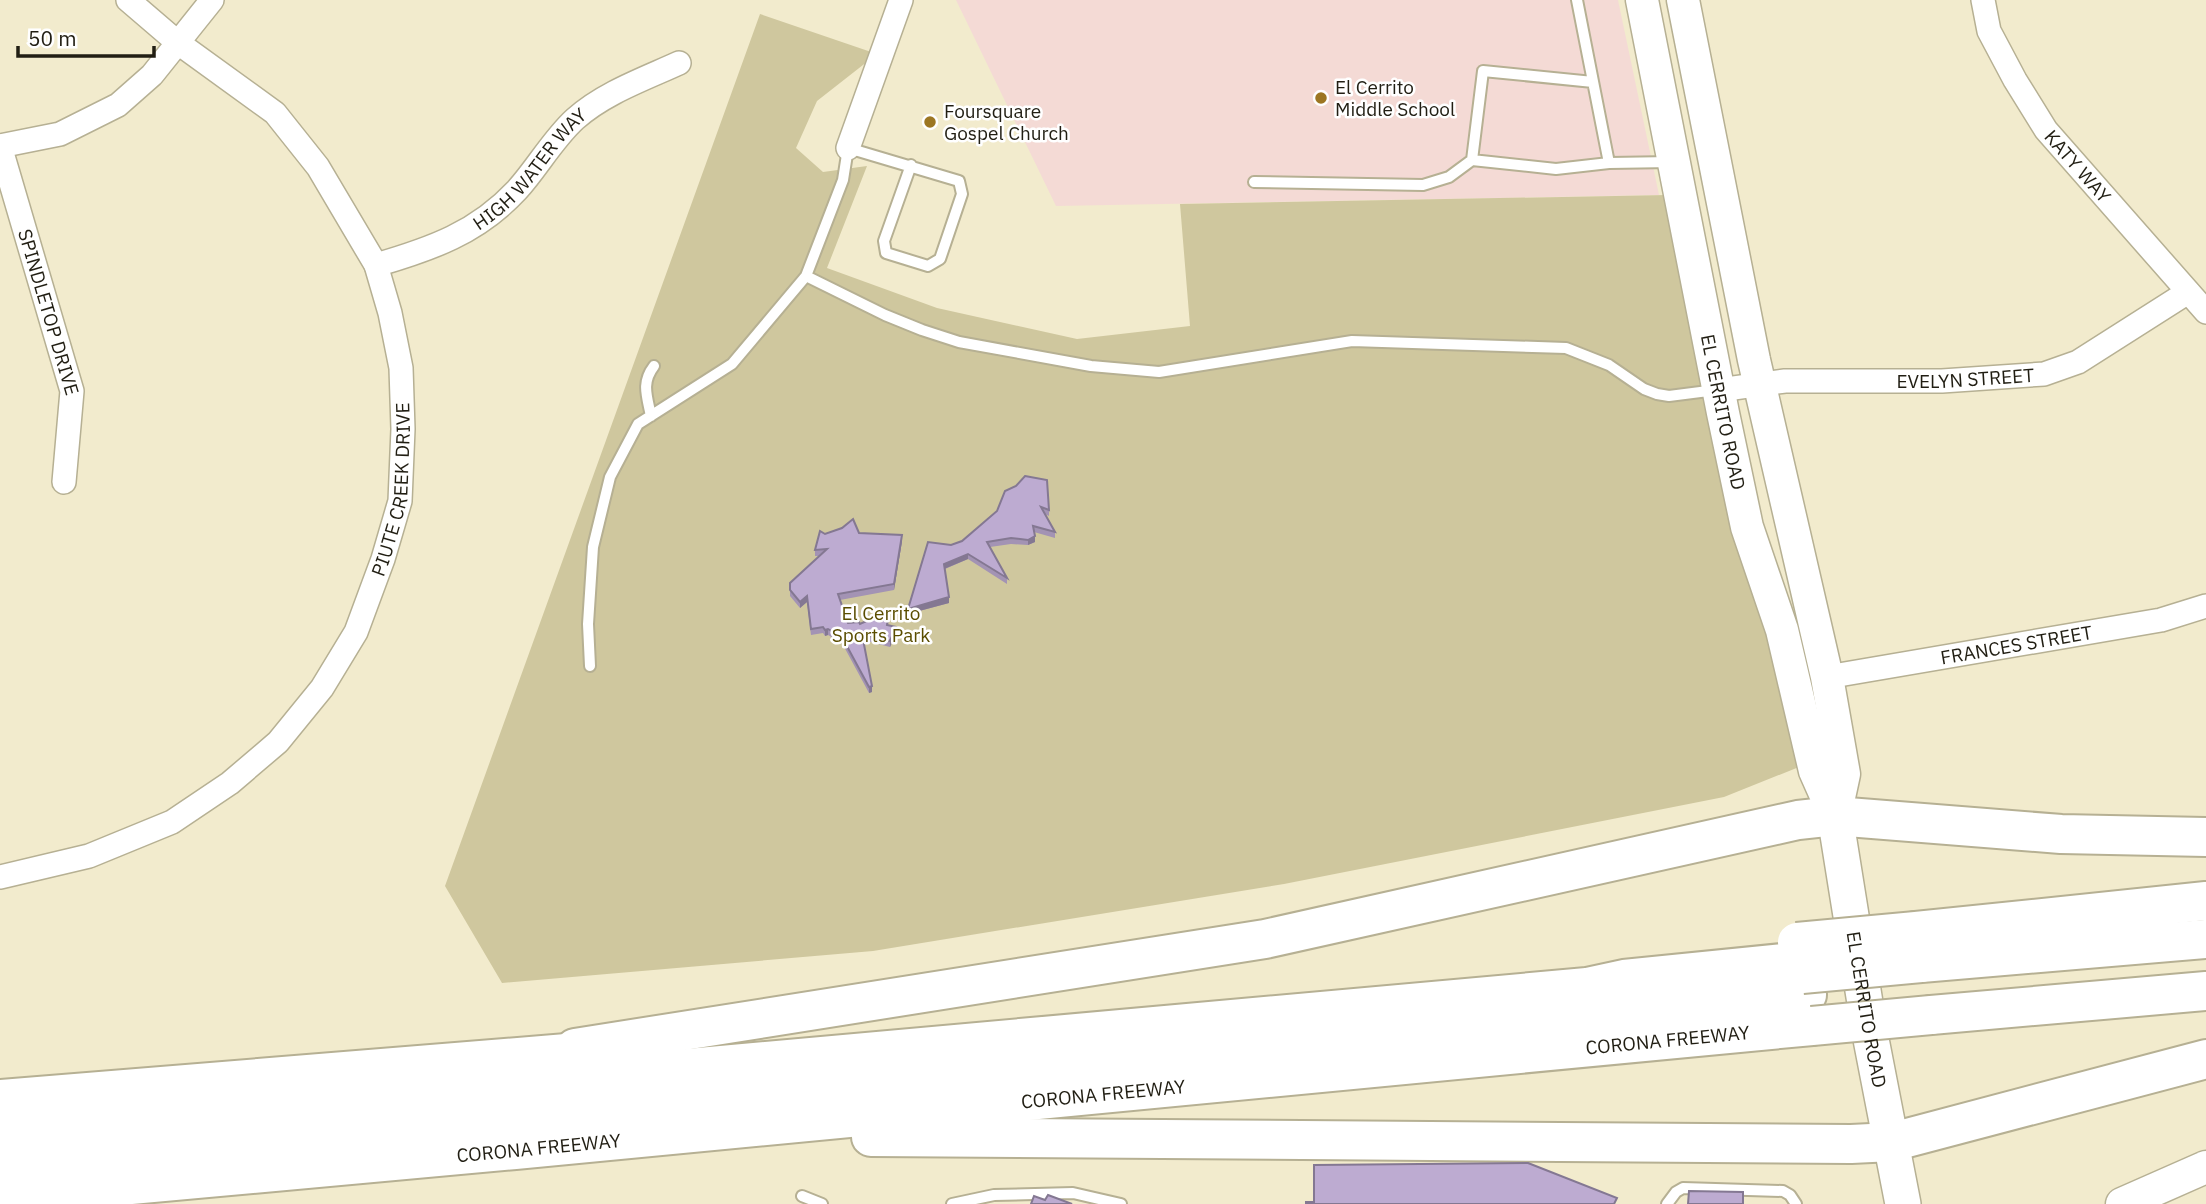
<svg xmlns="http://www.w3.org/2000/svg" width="2206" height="1204" font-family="'IBM Plex Sans',sans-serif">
<rect width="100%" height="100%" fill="#f2ebcd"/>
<!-- education -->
<path fill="#f4dad5" d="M956,0H1618L1659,195L1056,206Z"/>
<!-- green -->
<path fill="#cfc79e" d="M760,14L877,54L817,101L796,148L823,172L867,166L827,268L937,308L1077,339L1190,326L1180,204L1668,195L1756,517L1799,767L1724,797L1284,884L873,951L502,983L445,886Z"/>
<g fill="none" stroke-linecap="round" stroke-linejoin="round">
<defs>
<path id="service" d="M1577,0L1609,163
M1593,82L1483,71L1472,160L1556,169L1609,163L1672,162
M911,165L884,241L886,253L928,266L940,259L962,194L959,181L848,148L843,180L806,276L885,315L922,330L959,342L1091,366L1159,372L1352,341L1566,348L1609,365L1644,389L1657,394L1669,396L1716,390
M1254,182L1423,185L1449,177L1472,160
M651,416C647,396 641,383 654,366
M590,666L588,624L593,547L610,477L638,424L732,364L806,276
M802,1196L822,1204
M952,1204L994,1195L1073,1193L1121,1204
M1667,1204L1676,1192L1683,1188L1783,1191L1790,1195L1796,1204"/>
<g id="minor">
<path id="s1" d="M1983,0L1989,31L2015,80L2046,130L2206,312"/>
<path id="s2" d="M0,146L72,391L64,482"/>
<path d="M0,146L60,134L118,105L152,75L212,0"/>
<path d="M848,148L901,0"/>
<path id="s3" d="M376,265C431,249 477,233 517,190C537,168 553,139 575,119C604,93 644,79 679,63"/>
<path id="s4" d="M1719,390L1785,381H1942L2044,374L2078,362L2188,292"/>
<path id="s5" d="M1827,677L2161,620L2206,606"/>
<path id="s6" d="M0,877L89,856L172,822L230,783L278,742L322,688L356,632L383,559L400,501L403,429L401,368L390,313L376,265L318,167L275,113L177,42L128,0"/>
</g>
<g id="secondary">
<path id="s7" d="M1642,0L1723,413L1747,527L1782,630L1815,771L1835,816"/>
<path d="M1683,0L1754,360L1827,677L1844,774L1835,816"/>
<path d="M2122,1204L2206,1167"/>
</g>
<g id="primary">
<path id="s8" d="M1835,816L1870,1034L1903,1204"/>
</g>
<g id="motorway">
<path d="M1916,931L2206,901"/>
<path d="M1921,963L2206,939"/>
<path d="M1931,1015L2206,991"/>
<path d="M575,1048L1265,939L1798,820L1835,816L2061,834L2206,837"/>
<path d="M0,1099L603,1050"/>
<path d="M0,1130L1587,987L1624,979L1802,961"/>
<path d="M871,1137L1851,1144L1892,1142L2206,1059"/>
<path d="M0,1166L706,1103L1072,1068L1148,1057L1807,995"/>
<path id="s9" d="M0,1197L515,1150L1812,1026"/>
</g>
</defs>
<!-- service casing -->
<use href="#service" stroke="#b6b093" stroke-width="14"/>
<!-- minor casing -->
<use href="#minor" stroke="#b6b093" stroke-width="26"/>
<!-- secondary casing -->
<use href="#secondary" stroke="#b6b093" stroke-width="35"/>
<!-- primary casing -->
<use href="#primary" stroke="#b6b093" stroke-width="38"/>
<!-- motorway casing -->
<use href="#motorway" stroke="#b6b093" stroke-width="42"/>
<!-- service -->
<use href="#service" stroke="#fff" stroke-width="10"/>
<!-- minor -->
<use href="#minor" stroke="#fff" stroke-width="23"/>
<!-- secondary -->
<use href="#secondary" stroke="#fff" stroke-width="32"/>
<!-- primary -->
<use href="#primary" stroke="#fff" stroke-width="35"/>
<!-- motorway -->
<use href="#motorway" stroke="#fff" stroke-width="38"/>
<defs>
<path id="motorway-bridge" d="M1797,942L1916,931
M1802,974L1921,963
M1812,1026L1931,1015"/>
</defs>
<!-- motorway-bridge casing -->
<use href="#motorway-bridge" stroke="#b6b093" stroke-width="42" stroke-linecap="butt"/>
<!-- motorway-bridge -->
<use href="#motorway-bridge" stroke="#fff" stroke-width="38"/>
</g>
<!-- wall -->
<path fill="#a393b4" d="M1005,491L1049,510V516L1045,514L1055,532V538L1034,532L1035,542L1028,545L1011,544L990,547L1007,578V584L968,559L945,569L949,603L908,614L951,545L962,541L997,511Z
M859,533L902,541L894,590L840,600L848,623L860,624L889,617L888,625L896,633L890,647L863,640L872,692L869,693L842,643L828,635L825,636L823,633L811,635L807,602L800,608L790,596V583L820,556H815V550L825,534Z"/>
<!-- shaded-wall -->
<path fill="#847892" d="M902,535V541L894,590V584Z
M1035,536V542L1028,545V540Z
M968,554V559L944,569V564Z
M807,596V602L800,608V602Z
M949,597V603L908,614V609Z
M896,627V633L890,647V641Z
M828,629V635L825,636V630Z
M872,686V692L869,693V687Z"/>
<!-- building -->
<path fill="#bdabd1" stroke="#847892" stroke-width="2" d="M1025,476L1047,480L1049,510L1041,507L1055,532L1033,526L1035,536L1028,540L1011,538L987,542L1007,578L968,554L944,564L949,597L908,609L928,542L951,545L962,541L997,511L1005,491L1016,486Z
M853,519L859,533L902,535L894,584L838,594L848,623L859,622L860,624L889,611L887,625L896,627L890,641L862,634L872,686L869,687L842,637L828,629L825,630L823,627L811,629L807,596L800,602L790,590V583L827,549L815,550L820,531L825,534L842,528Z
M1528,1163L1617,1198L1614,1204H1306V1202H1314V1165Z
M1689,1191L1743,1192V1204H1688Z
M1048,1195L1072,1204H1031L1034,1196L1045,1200Z"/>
<!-- markers -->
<g fill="#9c7622" stroke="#fff" stroke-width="2.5">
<circle cx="1321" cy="98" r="7"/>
<circle cx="930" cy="122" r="7"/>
</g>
<g text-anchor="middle" stroke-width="5" stroke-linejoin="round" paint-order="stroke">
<!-- poi labels -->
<g font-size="19" fill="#211e13" stroke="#fff" text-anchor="start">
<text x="1335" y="94">El Cerrito<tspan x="1335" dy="22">Middle School</tspan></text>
<text x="944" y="118">Foursquare<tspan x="944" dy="22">Gospel Church</tspan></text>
</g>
<!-- street labels -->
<g font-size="19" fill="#211e13" stroke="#fff">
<text dy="7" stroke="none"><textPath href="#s1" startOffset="194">KATY WAY</textPath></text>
<text dy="7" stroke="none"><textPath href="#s3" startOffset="186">HIGH WATER WAY</textPath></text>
<text dy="7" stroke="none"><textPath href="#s2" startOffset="173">SPINDLETOP DRIVE</textPath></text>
<text dy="7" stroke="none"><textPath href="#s4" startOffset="247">EVELYN STREET</textPath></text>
<text dy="7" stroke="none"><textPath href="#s7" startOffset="420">EL CERRITO ROAD</textPath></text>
<text dy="7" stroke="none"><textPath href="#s6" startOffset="598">PIUTE CREEK DRIVE</textPath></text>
<text dy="7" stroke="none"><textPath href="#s5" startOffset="192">FRANCES STREET</textPath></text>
<text dy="7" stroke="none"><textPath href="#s8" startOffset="196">EL CERRITO ROAD</textPath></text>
<text dy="7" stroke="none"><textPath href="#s9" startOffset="1675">CORONA FREEWAY</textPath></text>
<text dy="7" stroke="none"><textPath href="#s9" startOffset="1108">CORONA FREEWAY</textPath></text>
<text dy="7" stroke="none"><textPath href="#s9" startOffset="541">CORONA FREEWAY</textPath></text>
</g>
<!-- park labels -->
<g font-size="19" fill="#5a4d00" stroke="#fff">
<text x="881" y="620">El Cerrito<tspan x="881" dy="22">Sports Park</tspan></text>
</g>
</g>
<!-- scale -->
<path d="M18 46v10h136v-10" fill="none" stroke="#211e13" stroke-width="3.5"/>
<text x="28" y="46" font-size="21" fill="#211e13" stroke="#ffffff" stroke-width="5" paint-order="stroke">50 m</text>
</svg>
